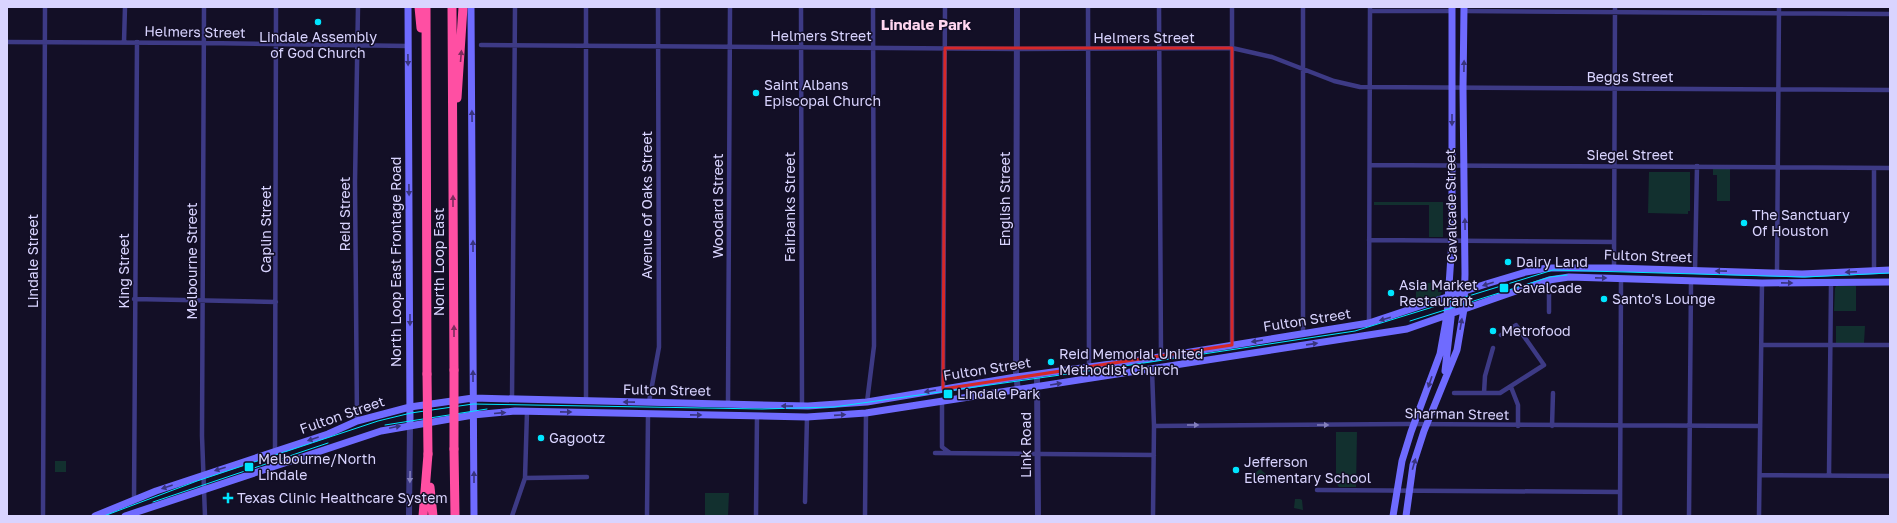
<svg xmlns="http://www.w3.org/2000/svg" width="1897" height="523" font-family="'Golos Text',sans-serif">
<rect width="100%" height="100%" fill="#130f26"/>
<!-- green -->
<path fill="#12302f" d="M1713,169H1730V201H1717V175H1713Z
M1649,172H1690V211H1688V214L1648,213Z
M1374,202H1443V237H1429V205H1374Z
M1441,282L1442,288H1438V292H1442L1439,297L1416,304V284Z
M1836,286H1856V311H1834L1835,288Z
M1836,326H1865L1864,343H1836Z
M1336,432H1357L1356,487H1339L1336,483Z
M55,461H66V472H55Z
M1260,469L1267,475L1265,481L1260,480L1254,474Z
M705,493H729L728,516H705Z
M1295,499H1300L1302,500L1303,510L1294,508Z"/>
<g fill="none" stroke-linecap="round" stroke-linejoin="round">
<!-- minor -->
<path stroke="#3d3a85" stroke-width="4.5" d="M204,7L202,436L205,516
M586,7V401
M801,7L802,406
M1088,7L1089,367
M1159,7L1161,356
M1232,7V345
M1370,11H1452
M1464,11L1890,14
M7,42L204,43L408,46
M124,42L125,7
M481,45L1017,49L1232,48L1272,57L1334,81L1360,87L1890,90
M1370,165L1890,168
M1369,240L1614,242
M1614,268L1615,7
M1695,271L1697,166
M1874,271V168
M1777,272L1779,7
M1549,280V312
M134,299L276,302
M1369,323L1370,7
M1303,334V7
M1762,345H1890
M1152,370L1154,426L1153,516
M1511,387L1518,405V426
M943,389L945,7
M1454,393H1500L1544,365L1516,325L1501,335
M1484,393L1485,376L1493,348
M512,399L515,7
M942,401V447L950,453
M649,402L659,347L658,7
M867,402L874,346L873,7
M728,404L730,7
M357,421L355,182L358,7
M1154,426L1408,424L1760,426
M1552,426L1553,393
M275,452L276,7
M935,453L1154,455
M1760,475L1890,476
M1829,475L1831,284
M525,478L587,477
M1317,490L1620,492
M134,500L137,42
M805,502L807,417
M43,516L45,7
M512,516L525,478L527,412
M647,516L648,415
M756,516L757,416
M865,516L866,413
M1620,516L1621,278
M1689,516L1691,281
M1759,516L1762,283"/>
<!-- tertiary -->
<path stroke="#3d3a85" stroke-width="6" d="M1017,7L1016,373L1018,391
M1037,375L1038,516
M409,516L410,424"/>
<!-- secondary -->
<path stroke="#6f6bff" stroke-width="7" d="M408,7L410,424
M471,7L474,516
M1445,371L1452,309
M95,516L156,491L328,434L357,421L410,407L473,398L808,406L867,402L1016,377L1147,359L1369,323L1486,284L1526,272L1547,268H1614L1802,274L1890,270
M125,516L381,431L473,415L515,411L807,417L866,413L1407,329L1516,291L1549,280L1569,277L1762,283L1890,282
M1393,516L1402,461L1411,432L1440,354L1447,315L1452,241V7
M1406,516L1413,465L1424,431L1457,350L1464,309L1465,274L1463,88L1464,7"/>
<!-- motorway -->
<path stroke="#ff4fa3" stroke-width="9" d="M419,7L421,28
M426,7L427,374
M452,7L454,370
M457,98L463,7
M454,449L455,516
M430,487L433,516
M423,516L428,454"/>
<!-- tram -->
<path stroke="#00e5ff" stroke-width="1" d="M1410,321L1550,277L1567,275
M385,425L487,409
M153,502L328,443
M104,516L197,481L378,421L411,413L473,404L762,409L834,407L1124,366L1355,331L1553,270L1805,277L1890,273"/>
<!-- motorway-bridge -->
<path stroke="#ff4fa3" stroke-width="9" d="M454,370V449
M427,374L428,454"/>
</g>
<!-- one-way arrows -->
<defs><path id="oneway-solid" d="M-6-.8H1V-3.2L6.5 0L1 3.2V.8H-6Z"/></defs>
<g fill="#7d2c5e">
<use href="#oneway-solid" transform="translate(461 56) rotate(-85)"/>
<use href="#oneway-solid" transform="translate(453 201) rotate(-90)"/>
<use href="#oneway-solid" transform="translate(454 331) rotate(-90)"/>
</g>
<g fill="#38347d">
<use href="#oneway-solid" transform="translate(408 60) rotate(89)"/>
<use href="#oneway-solid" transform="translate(1464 66) rotate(-89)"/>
<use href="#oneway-solid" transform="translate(472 116) rotate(-91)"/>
<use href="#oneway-solid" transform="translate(1452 120) rotate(90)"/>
<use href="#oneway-solid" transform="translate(409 190) rotate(89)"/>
<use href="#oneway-solid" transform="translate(1465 224) rotate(-91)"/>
<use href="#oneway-solid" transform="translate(473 246) rotate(-90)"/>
<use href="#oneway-solid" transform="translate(1721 271) rotate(-179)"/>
<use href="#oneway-solid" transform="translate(1851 272) rotate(177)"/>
<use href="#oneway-solid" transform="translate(1601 278) rotate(1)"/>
<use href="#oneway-solid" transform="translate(1787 283) rotate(1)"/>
<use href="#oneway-solid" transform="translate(1488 284) rotate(162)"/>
<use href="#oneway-solid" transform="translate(1385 319) rotate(164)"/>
<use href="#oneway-solid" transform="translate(410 320) rotate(90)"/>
<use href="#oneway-solid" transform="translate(1461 324) rotate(-80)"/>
<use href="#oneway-solid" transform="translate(1257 341) rotate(171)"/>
<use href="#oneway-solid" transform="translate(1312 344) rotate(-8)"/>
<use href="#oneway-solid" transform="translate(473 376) rotate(-90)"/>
<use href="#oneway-solid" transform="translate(1430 382) rotate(109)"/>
<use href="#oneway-solid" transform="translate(1056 384) rotate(-9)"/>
<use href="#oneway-solid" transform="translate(930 391) rotate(170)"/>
<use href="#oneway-solid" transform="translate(629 402) rotate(-179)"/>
<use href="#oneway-solid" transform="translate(787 406) rotate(-179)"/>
<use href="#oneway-solid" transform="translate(566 412) rotate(1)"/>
<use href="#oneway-solid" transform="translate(500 413) rotate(-5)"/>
<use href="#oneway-solid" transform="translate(696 415) rotate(1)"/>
<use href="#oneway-solid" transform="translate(840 415) rotate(-4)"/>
<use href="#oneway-solid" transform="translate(395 427) rotate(-12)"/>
<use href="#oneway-solid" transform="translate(313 439) rotate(161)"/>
<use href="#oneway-solid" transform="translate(1414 464) rotate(-74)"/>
<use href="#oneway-solid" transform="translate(220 469) rotate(162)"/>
<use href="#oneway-solid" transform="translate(474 477) rotate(-90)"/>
<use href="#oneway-solid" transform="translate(167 487) rotate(161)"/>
</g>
<g fill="#837fbc">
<use href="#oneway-solid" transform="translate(1193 425)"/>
<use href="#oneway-solid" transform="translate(1323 425)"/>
<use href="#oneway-solid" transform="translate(410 477) rotate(91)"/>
</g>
<!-- marked area -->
<path fill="none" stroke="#d62828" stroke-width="3" stroke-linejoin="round" d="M945,48H1232V345L943,389Z"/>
<!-- markers -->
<g fill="#00e5ff" stroke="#130f26" stroke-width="1.5">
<circle cx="318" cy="22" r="4"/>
<circle cx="756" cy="93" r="4"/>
<circle cx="1744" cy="223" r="4"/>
<circle cx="1508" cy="262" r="4"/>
<rect x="1499" y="283" width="10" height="10" rx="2"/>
<circle cx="1391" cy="293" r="4"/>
<circle cx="1604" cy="299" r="4"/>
<circle cx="1493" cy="331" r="4"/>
<circle cx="1051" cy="362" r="4"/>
<rect x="943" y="389" width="10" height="10" rx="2"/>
<circle cx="541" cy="438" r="4"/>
<rect x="244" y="462" width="10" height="10" rx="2"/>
<circle cx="1236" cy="470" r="4"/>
<path d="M226 492h4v4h4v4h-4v4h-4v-4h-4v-4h4z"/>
</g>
<g text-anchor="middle" stroke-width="3" stroke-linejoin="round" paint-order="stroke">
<!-- street labels -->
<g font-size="14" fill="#d9d4ff" stroke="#130f26">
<text transform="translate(195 32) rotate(1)" y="5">Helmers Street</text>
<text x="821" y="41">Helmers Street</text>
<text x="1144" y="43">Helmers Street</text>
<text x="1630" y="82">Beggs Street</text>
<text x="1630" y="160">Siegel Street</text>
<text transform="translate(1005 199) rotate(-90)" y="5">English Street</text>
<text transform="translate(647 205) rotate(-90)" y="5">Avenue of Oaks Street</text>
<text transform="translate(718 206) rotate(-90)" y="5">Woodard Street</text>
<text transform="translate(1451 206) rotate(-91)" y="5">Cavalcade Street</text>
<text transform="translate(790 207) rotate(-90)" y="5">Fairbanks Street</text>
<text transform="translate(345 214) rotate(-90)" y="5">Reid Street</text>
<text transform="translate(266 229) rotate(-90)" y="5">Caplin Street</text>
<text transform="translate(1648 256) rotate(2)" y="5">Fulton Street</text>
<text transform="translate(33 261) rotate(-90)" y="5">Lindale Street</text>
<text transform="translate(192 261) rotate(-90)" y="5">Melbourne Street</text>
<text transform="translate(396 262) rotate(-90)" y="5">North Loop East Frontage Road</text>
<text transform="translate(439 262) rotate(-90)" y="5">North Loop East</text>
<text transform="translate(124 271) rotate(-90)" y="5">King Street</text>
<text transform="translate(1307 320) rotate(-9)" y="5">Fulton Street</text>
<text transform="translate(987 369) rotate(-9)" y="5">Fulton Street</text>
<text transform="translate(667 390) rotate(1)" y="5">Fulton Street</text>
<text transform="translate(1457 414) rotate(1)" y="5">Sharman Street</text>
<text transform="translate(342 415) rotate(-19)" y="5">Fulton Street</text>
<text transform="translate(1026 445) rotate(-90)" y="5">Link Road</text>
</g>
<!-- poi labels -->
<g font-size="14" fill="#d9d4ff" stroke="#130f26" text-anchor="start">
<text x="318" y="42" text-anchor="middle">Lindale Assembly<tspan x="318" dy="16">of God Church</tspan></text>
<text x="764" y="90">Saint Albans<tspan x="764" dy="16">Episcopal Church</tspan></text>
<text x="1752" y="220">The Sanctuary<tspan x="1752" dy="16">Of Houston</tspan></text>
<text x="1516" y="267">Dairy Land</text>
<text x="1399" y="290">Asia Market<tspan x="1399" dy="16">Restaurant</tspan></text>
<text x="1513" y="293">Cavalcade</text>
<text x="1612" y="304">Santo's Lounge</text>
<text x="1501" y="336">Metrofood</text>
<text x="1059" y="359">Reid Memorial United<tspan x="1059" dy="16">Methodist Church</tspan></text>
<text x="957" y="399">Lindale Park</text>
<text x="549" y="443">Gagootz</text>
<text x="258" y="464">Melbourne/North<tspan x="258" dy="16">Lindale</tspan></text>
<text x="1244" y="467">Jefferson<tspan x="1244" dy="16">Elementary School</tspan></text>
<text x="237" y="503">Texas Clinic Healthcare System</text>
</g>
<!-- neighbourhood labels -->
<g font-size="15" font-weight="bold" fill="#ffd6f0" stroke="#130f26">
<text x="926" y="30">Lindale Park</text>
</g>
</g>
<!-- border -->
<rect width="1897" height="523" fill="none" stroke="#d9d4ff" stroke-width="16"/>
</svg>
